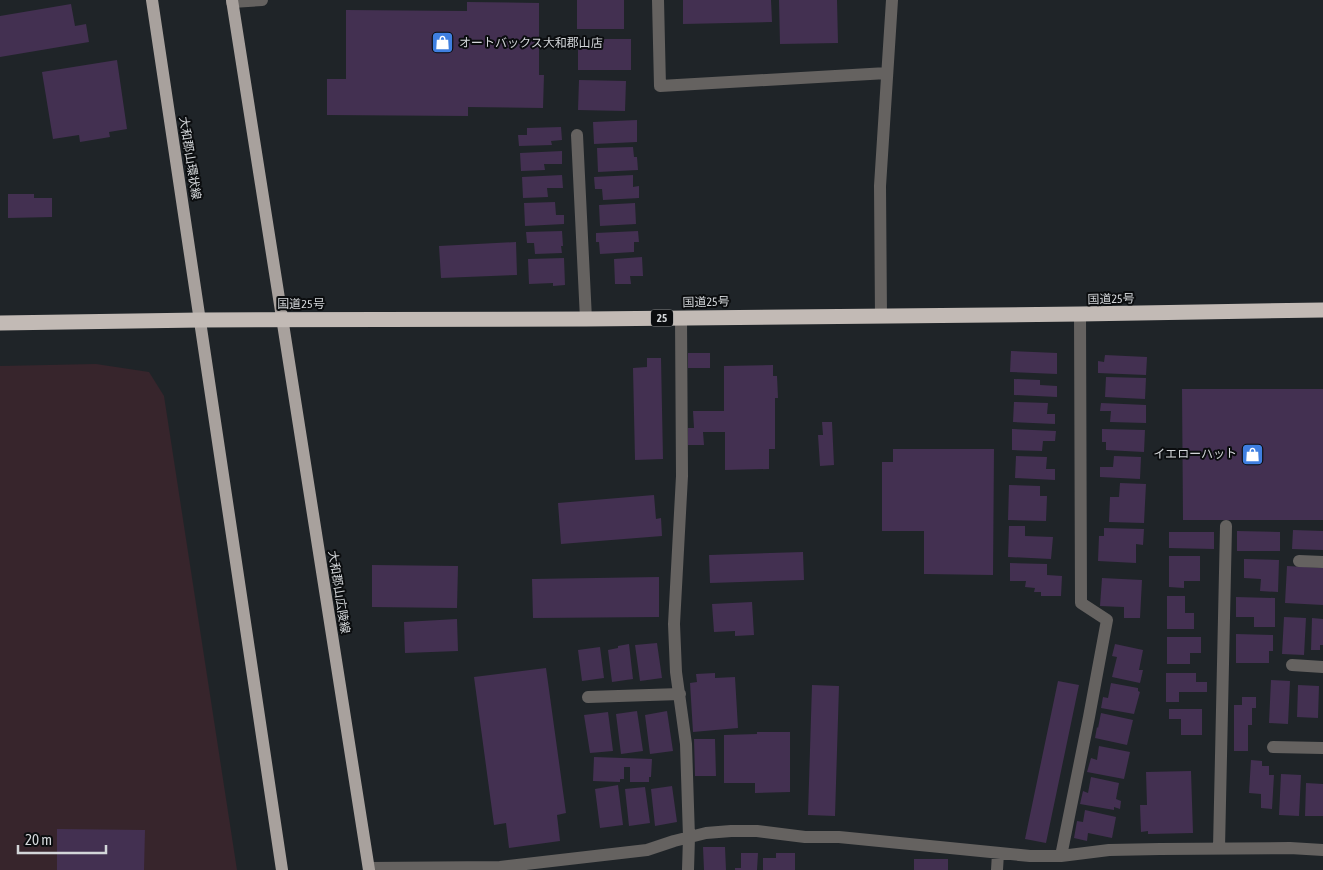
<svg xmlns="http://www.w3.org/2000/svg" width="1323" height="870" font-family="'Asap Condensed','Noto Sans JP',sans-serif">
<rect width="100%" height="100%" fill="#1f2428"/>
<!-- industrial -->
<path fill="#37252c" d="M96,364L149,372L164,396L237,870H0V366Z"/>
<!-- building -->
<path fill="#433051" d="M577,0H624V29H577Z
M683,0H771L772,22L683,24Z
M779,0H837L838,43L780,44Z
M467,2L539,3V75H544L543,108L468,107V116L327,115V79H346V10L467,11Z
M71,4L75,26L86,24L89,42L0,57V16Z
M578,39H631V70H578Z
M117,60L127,129L109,132L110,137L80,142L79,135L53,139L42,72Z
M579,80L626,81L625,111L578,110Z
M637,120V142L594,144L593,122Z
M561,127L562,140L551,141L552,145L519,146L518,135H527V128Z
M633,147L634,157H637L638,170L598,172L597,148Z
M562,151V164H544L545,170L521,171L520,153Z
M562,175L563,188H547L548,197L523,198L522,177Z
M633,175V187L639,186V198L603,200L602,189H595L594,177Z
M8,194H34V198H52V217L8,218Z
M555,202L556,215H564V224L525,226L524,203Z
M635,203L636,224L600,226L599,205Z
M562,231L563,246H561L562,253L535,254L534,243H527L526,232Z
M638,231L639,242H634V252L600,254L599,242H596V233Z
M516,242L517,275L441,278L439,246Z
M642,257L643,276H630L631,284H615L614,259Z
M564,258L565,285L553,286V283L529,284L528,259Z
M1011,351L1057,353V374L1010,372Z
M688,353H710V368H688Z
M1105,355L1147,357L1146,375L1098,373V361L1104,362Z
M647,358H661L663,459L635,460L633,368L647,367Z
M773,365V376H777L778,398H775V449H769V469L725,470V432H703L704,445H688V428H694L693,411H724V366Z
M1106,377L1146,378L1145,399L1105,397Z
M1014,379L1040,380V385L1057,386V397L1014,395Z
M1182,389H1323V520H1183Z
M1014,402L1048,403L1047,414H1055V424L1013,422Z
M1101,403L1146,405V423L1110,422L1111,411H1100Z
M822,422H832L834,465L820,466L818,435H823Z
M1012,429L1056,431L1055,441H1043L1042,451L1012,450Z
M1102,429L1145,430L1144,452L1106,450V442H1102Z
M893,449H994L993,575L924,574V531H882V462H893Z
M1016,456L1047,457L1046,469H1055V480L1015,478Z
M1114,456L1141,457L1140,479L1100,477V467H1113Z
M1120,483L1146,484L1144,523L1109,522L1110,497H1119Z
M1009,485L1040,486V496H1047L1046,521L1008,520Z
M654,495L656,519L661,518L662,536L561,544L558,503Z
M1009,526H1025V536L1053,537L1051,559L1008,557Z
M1104,528L1144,529L1143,545L1136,544V563L1098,561L1099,536H1104Z
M1293,530L1323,531V550L1292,549Z
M1237,531L1280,532V551H1237Z
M1169,532H1214V549L1169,548Z
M803,552L804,580L710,583L709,555Z
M1169,556H1200V581H1184V588L1169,587Z
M1244,559L1279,560L1278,592L1260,591L1261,579L1244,578Z
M1010,563L1047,564V575L1062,576L1061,596H1041V592H1034L1035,588L1025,587L1026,581H1010Z
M372,565L458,566L457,608L372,607Z
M1287,566L1323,568V605L1285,603Z
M659,577V617L533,618L532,579Z
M1102,578L1142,580L1140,618H1124V607L1100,606Z
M1167,596H1185V613H1194V629H1167Z
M1236,597L1275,598V627H1254V617H1236Z
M752,602L754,635L735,636V631L714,632L712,604Z
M1284,617L1306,618L1304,655L1282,654Z
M1312,618L1323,619V645H1320V650H1311Z
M457,619L458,651L405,653L404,622Z
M1236,634L1273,635V651H1269V663H1236Z
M1167,637H1201V653H1190V664H1167Z
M657,643L662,678L640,681L635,645Z
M629,644L633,679L612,682L608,650L618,648V646Z
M1115,644L1143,650L1139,670H1143L1140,683L1112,677L1117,657L1112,656Z
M600,647L604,678L582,681L578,650Z
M546,668L566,813L557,815L560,841L509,848L506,823L494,825L474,677Z
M715,673V678L735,677L738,728L693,732L690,683L697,682L696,674Z
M1166,673H1196V682H1207V692H1179V702H1166Z
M1271,680L1290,681L1288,724L1269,723Z
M1058,681L1079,685L1046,843L1025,839Z
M1111,683L1138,688V691L1140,692L1134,714L1101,708L1103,697L1108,698Z
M812,685L839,686L835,816L808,815Z
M1298,685L1319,686L1318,718L1297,717Z
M1242,697H1256V708H1252V725H1248V751H1234V705H1242Z
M1169,709H1202V735H1181V719H1169Z
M637,711L643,751L621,754L616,714Z
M667,711L673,751L650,754L645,715Z
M608,712L613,751L590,753L584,715Z
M1101,713L1133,720L1127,745L1095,738L1097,727L1098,728Z
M757,732H790V792L755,793V783H724V735L757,734Z
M694,739H715L716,776H695Z
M1099,746L1130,752L1124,779L1087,772L1091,758L1097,760Z
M594,757L652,759L651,777H649V782H630V767H624V779H620V782L593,781Z
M1251,760L1262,761V766H1269V775H1274L1272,809L1261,808V794L1249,793Z
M1191,771L1193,833L1148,834V831L1141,832L1140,805H1147L1146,772Z
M1281,774L1301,775L1299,816L1279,815Z
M1091,777L1119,783L1116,799L1121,801L1120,809L1114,807V810L1080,804L1083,791L1088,793Z
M1306,783L1323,784V816H1305Z
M618,785L623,825L600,828L595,789Z
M672,786L677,822L655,826L651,789Z
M645,787L650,823L629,826L625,789Z
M1085,810L1116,817L1112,838L1088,833L1087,841L1074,838L1077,821L1083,822Z
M57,829L145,830L144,870H57Z
M703,847H725L726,870H704Z
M741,853H758L757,870H735V868H741Z
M776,853H795V870H763V858H776Z
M914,859H948V870H914Z"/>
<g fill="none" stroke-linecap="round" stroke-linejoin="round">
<!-- minor -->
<path stroke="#656260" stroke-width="12" d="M658,0L660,86L887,73
M232,2L262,0
M577,135L586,319
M881,316L880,186L892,0
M681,318L682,476L674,624L676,672L686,744L689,837L688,870
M1299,561L1323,562
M1292,665L1323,667
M588,697L680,694
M1273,747L1323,748
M1219,848L1226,526
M1061,856L1089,717L1107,620L1081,603L1080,314
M369,868L500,867L647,850L674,841L706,833L731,831H757L805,837H839L1030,856H1061L1109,850L1160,849L1290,848L1323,850
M997,870L998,853"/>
<!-- major -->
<path stroke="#a8a19d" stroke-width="12" d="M152,0L282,870
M232,0L369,870"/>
<!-- highway -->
<path stroke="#c2bab5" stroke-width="15" d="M0,323L200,320L586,319L1080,314L1323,310"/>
</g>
<!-- icons -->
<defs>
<symbol id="shop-square" viewBox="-11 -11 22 22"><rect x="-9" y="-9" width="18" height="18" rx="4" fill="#3f7fe0" stroke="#0b0d0f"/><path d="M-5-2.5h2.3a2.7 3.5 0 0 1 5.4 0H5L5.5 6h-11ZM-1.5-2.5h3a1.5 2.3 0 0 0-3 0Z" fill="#fff"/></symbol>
</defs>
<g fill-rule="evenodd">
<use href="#shop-square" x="430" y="30" width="25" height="25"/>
<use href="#shop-square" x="1240" y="442" width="25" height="25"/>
</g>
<g text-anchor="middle" stroke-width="4" stroke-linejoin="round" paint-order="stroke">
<!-- shield labels -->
<rect fill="#0b0d0f" stroke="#979a9c" stroke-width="1" x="651" y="309.5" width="22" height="17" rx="4"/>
<g font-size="11" font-weight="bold" fill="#d3d6d9">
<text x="662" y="322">25</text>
</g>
<!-- poi labels -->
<g font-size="12" fill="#d3d6d9" stroke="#0b0d0f" text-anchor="start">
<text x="459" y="47">オートバックス大和郡山店</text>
<text x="1237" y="458" text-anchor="end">イエローハット</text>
</g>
<!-- street labels -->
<g font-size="12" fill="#d3d6d9" stroke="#0b0d0f">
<text transform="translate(190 158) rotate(81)" y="4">大和郡山環状線</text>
<text transform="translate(1111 299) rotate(-1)" y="4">国道25号</text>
<text transform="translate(706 302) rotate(-1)" y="4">国道25号</text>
<text x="301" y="308">国道25号</text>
<text transform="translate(339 592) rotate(81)" y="4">大和郡山広陵線</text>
</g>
</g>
<!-- scale -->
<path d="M18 845v8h88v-8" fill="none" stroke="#d3d6d9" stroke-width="2.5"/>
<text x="25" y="845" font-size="15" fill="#d3d6d9" stroke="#0b0d0f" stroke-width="4" paint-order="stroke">20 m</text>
</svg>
